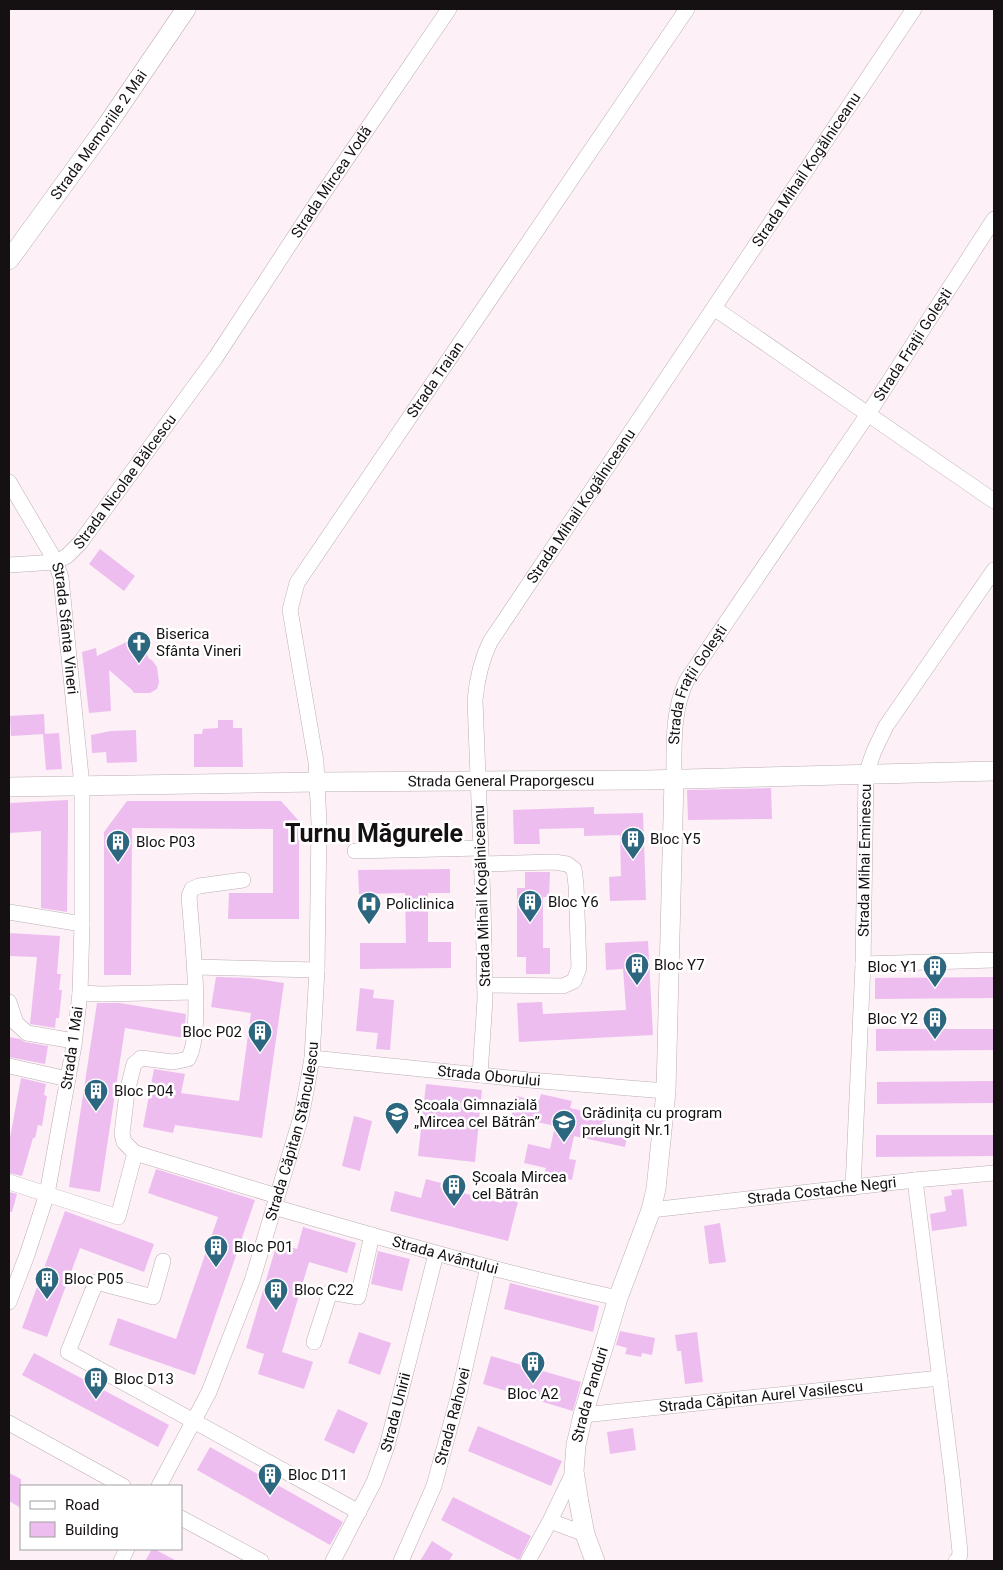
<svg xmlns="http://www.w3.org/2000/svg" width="1003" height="1570" font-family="Roboto,sans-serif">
<rect width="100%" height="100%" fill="#fdf0f6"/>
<!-- building -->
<path fill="#eebdf0" d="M100,549L135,576L124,591L89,564Z
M137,637L140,642H142L149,659L152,660L157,667L159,682L157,689L150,693H134L131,689L109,670L111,711L89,713L82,652L96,648L97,656Z
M44,714L45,734L11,736L10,716Z
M218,720H233V728H242L243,767H194V734H202L203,729L218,728Z
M136,730L137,762L107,763L106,752L92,753L91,735L111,731Z
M59,733L62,769L46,770L43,734Z
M771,788L772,819L688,820L687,790Z
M68,800V831L67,912L41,908V831L9,833V803Z
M127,801H281L299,821V919H228L229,893H273V829L132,828L131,975H104V832Z
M594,807V814L643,813L646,900L610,901L609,877L621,876L620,835L584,836V828L539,829L540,844H514L513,810Z
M450,869V893H428V942H451V968L360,969V943H406L405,893L359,894L358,870Z
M525,872H550L549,897H543V948H550V974H526V957H517V888H525Z
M9,933L60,936L57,974H61L59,990H62L59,1018H56L55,1028L30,1024L37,957L9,956Z
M648,941L653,1035L519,1042L517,1003L542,1002L543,1014L626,1010L623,969L606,970L605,943Z
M216,977L250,978L284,983L262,1138L175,1125L173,1133L143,1127L154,1069L185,1074L181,1093L239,1101L251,1013L211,1007Z
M994,977V998L875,999V978Z
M360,988L374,990L373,998L394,1000L390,1050L376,1049L378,1033L356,1031Z
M97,1003H120L186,1014L184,1038L125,1028L100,1192L69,1187Z
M876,1029H994V1050L876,1051Z
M9,1037L20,1039L25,1042L48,1046L45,1064L9,1057Z
M21,1078L46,1084L44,1095L47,1096L42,1126L38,1125L35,1138H33L22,1176L9,1173V1143Z
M994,1081V1103L877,1104V1082Z
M426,1084L482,1090L475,1162L418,1156Z
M541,1094L572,1101L570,1108L606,1116L605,1123L629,1128L625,1147L574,1136L569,1159L576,1160L572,1180L544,1174L546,1168L524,1163L528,1144L550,1149L555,1126L511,1116L516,1096L539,1101Z
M354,1116L372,1121L360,1171L342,1166Z
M876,1135H994V1156L876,1157Z
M156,1169L255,1200L195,1375L109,1345L118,1318L176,1339L218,1217L148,1193Z
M426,1179L441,1183L440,1187L502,1203L503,1198L518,1202L508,1241L390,1211L395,1191L421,1198Z
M963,1189L967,1226L932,1231L930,1214L946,1211L944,1197L952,1195L951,1190Z
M9,1192L17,1194L12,1212H9Z
M65,1211L154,1244L144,1272L80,1248L47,1337L22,1328Z
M720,1223L726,1262L709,1264L704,1226Z
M303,1227L356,1243L347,1273L309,1262L282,1352L313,1362L304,1389L258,1374L264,1354L246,1348L277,1243L297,1249Z
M378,1251L410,1259L402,1291L371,1284Z
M510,1283L599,1306L593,1332L504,1309Z
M620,1331L655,1338L652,1355L642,1353L641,1357L625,1354L627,1348L616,1345Z
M359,1332L391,1343L380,1375L348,1363Z
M697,1332L703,1382L685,1384L681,1351H677L675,1335Z
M34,1353L169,1425L158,1447L22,1375Z
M491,1356L581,1382L573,1411L483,1384Z
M338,1409L368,1423L354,1454L324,1440Z
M478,1426L562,1461L551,1486L468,1451Z
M633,1428L636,1450L610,1454L607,1432Z
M210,1447L343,1522L330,1545L197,1470Z
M9,1473L21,1479V1508L9,1501Z
M453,1497L531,1536L519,1560L441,1520Z
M432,1541L453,1554L449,1561H420Z
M152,1549H154L177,1561H145Z"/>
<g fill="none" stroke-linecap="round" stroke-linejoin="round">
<defs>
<g id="minor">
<path d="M714,308L994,501"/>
<path id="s1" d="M9,482L56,562L61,578L82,786V924L80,993L74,1045L47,1194L27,1255L9,1302"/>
<path id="s2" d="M9,565L56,562L67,556L80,543L216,357L318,201L449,9"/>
<path id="s3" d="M674,779C674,747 672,710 687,680L868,414L994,219"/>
<path d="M355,851L481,848"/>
<path d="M482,864L554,862L567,864L574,869L576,885L579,968L574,981L563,986L485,985"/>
<path d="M9,912L82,924"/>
<path d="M863,964L994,960"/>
<path d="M194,967L317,970"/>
<path d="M80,993L101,994L195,992"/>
<path d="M9,1002L16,1023L27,1033L74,1041"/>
<path id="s4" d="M312,1058L529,1080L666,1091"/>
<path d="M9,1066L68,1079"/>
<path id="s5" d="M480,1075L485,999L483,903L475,700C477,679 481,661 490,642L914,9"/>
<path d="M135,1153L124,1142L122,1134L127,1092L134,1064L141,1058L173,1062L188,1059C204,1034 191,929 189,896L192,889L199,886L243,880"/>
<path d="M915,1180L952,1476L960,1552L959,1559L956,1561"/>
<path d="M9,1182L118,1217L135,1153L277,1196"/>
<path id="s6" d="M853,1188L863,964L866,774L874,751L886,726L994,570"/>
<path id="s7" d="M274,1207C388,1240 502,1273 618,1298"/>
<path id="s8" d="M651,1210L915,1180L994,1173"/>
<path d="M163,1261L153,1297L96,1282L68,1352L359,1512"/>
<path d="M314,1342L330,1292L358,1297L372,1235"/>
<path id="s9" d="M583,1415L940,1378"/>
<path d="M9,1423L123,1486"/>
<path id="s10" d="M159,1486L209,1392L252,1281L301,1117L308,1081L312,1058L317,970L319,823L316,762L290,610L297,583L687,9"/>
<path d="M181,1518L261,1561"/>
<path d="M550,1521L585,1534"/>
<path d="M121,1561L127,1549"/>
<path id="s11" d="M333,1561L374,1482L387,1446L436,1254"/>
<path id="s12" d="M401,1561L434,1486L459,1394L488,1267"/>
<path d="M528,1561L550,1521L574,1471"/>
</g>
<g id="major">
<path id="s13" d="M9,260L107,125L186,9"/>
<path id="s14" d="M9,787L318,782L646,780L994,771"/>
<path id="s15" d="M595,1561L585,1534L579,1503L574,1471L576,1445L583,1415L618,1298L651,1210L656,1189L666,1091L674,779"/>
</g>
</defs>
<!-- minor casing -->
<use href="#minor" stroke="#bbafb4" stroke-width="16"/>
<!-- major casing -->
<use href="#major" stroke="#bbafb4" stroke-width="20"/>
<!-- minor -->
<use href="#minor" stroke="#fff" stroke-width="15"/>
<!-- major -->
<use href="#major" stroke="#fff" stroke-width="19"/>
</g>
<!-- icons -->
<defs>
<symbol id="church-pin" viewBox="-11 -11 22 30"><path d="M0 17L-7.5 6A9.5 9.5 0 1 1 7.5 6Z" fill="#2c667f" stroke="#fff"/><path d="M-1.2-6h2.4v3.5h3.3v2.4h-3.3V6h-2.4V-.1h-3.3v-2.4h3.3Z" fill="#fff"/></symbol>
<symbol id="building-pin" viewBox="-11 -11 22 30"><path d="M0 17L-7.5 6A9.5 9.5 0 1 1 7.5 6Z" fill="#2c667f" stroke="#fff"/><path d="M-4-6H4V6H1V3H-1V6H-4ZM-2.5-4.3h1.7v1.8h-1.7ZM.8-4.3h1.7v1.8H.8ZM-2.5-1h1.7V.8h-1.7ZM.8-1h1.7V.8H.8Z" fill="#fff"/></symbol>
<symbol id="hospital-pin" viewBox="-11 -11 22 30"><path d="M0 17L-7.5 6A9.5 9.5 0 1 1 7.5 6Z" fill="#2c667f" stroke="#fff"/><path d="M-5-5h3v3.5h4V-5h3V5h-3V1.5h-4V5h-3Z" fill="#fff"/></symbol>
<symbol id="school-pin" viewBox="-11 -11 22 30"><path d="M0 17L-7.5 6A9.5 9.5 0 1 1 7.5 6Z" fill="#2c667f" stroke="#fff"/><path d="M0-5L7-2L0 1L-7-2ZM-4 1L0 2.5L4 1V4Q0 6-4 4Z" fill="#fff"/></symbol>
</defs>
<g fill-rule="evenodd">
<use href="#church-pin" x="125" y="629" width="28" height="38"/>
<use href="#building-pin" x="619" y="825" width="28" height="38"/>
<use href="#building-pin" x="104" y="828" width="28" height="38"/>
<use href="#building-pin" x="516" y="888" width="28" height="38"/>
<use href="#hospital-pin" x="355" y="890" width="28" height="38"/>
<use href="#building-pin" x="623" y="951" width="28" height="38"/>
<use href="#building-pin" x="921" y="953" width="28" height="38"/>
<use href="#building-pin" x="921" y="1005" width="28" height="38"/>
<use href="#building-pin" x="246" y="1018" width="28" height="38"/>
<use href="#building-pin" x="82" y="1077" width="28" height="38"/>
<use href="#school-pin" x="383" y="1100" width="28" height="38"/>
<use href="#school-pin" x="550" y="1108" width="28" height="38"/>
<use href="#building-pin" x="440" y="1172" width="28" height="38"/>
<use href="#building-pin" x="202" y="1233" width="28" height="38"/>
<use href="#building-pin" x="33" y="1265" width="28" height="38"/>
<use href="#building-pin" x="262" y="1276" width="28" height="38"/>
<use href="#building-pin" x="519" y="1349" width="28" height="38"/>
<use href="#building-pin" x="82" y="1365" width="28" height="38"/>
<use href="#building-pin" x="256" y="1461" width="28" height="38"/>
</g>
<g text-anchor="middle" stroke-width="5" stroke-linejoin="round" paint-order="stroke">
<!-- street labels -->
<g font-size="15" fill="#151112" stroke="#fff">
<text dy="5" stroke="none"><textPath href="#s13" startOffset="154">Strada Memoriile 2 Mai</textPath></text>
<text dy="5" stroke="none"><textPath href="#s5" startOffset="1004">Strada Mihail Kogălniceanu</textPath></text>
<text dy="5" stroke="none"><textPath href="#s2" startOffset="518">Strada Mircea Vodă</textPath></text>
<text dy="5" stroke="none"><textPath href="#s3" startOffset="505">Strada Frații Golești</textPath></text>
<text dy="5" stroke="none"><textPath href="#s10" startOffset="1181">Strada Traian</textPath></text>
<text dy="5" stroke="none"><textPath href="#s2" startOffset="154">Strada Nicolae Bălcescu</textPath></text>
<text dy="5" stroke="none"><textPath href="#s5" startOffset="599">Strada Mihail Kogălniceanu</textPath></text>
<text dy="5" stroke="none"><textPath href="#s1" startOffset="160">Strada Sfânta Vineri</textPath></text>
<text dy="5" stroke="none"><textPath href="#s3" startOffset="100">Strada Frații Golești</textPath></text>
<text dy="5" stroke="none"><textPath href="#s14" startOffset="492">Strada General Praporgescu</textPath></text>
<text dy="5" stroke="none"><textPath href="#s6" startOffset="328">Strada Mihai Eminescu</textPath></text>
<text transform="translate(482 896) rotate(-92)" y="5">Strada Mihail Kogălniceanu</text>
<text transform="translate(72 1048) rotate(-82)" y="5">Strada 1 Mai</text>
<text dy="5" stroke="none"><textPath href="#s4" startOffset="178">Strada Oborului</textPath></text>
<text dy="5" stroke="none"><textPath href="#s10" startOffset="381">Strada Căpitan Stănculescu</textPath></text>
<text dy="5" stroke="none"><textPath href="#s8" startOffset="172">Strada Costache Negri</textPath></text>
<text dy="5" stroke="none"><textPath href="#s7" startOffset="178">Strada Avântului</textPath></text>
<text dy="5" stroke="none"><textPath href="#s15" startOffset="171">Strada Panduri</textPath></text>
<text dy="5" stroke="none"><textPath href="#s9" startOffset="179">Strada Căpitan Aurel Vasilescu</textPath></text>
<text dy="5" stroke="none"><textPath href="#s11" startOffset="162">Strada Unirii</textPath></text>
<text dy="5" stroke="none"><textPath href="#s12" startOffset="154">Strada Rahovei</textPath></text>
</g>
<!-- poi labels -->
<g font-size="15" fill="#151112" stroke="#fff" text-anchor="start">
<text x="156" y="639">Biserica<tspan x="156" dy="17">Sfânta Vineri</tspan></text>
<text x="650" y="844">Bloc Y5</text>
<text x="136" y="847">Bloc P03</text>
<text x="548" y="907">Bloc Y6</text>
<text x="386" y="909">Policlinica</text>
<text x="654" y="970">Bloc Y7</text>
<text x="918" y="972" text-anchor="end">Bloc Y1</text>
<text x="918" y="1024" text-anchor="end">Bloc Y2</text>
<text x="242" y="1037" text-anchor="end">Bloc P02</text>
<text x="114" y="1096">Bloc P04</text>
<text x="414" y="1110">Școala Gimnazială<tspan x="414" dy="17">„Mircea cel Bătrân”</tspan></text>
<text x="582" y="1118">Grădinița cu program<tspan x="582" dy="17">prelungit Nr.1</tspan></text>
<text x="472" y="1182">Școala Mircea<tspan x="472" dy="17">cel Bătrân</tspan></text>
<text x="234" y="1252">Bloc P01</text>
<text x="64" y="1284">Bloc P05</text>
<text x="294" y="1295">Bloc C22</text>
<text x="114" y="1384">Bloc D13</text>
<text x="533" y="1399" text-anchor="middle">Bloc A2</text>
<text x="288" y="1480">Bloc D11</text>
</g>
<!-- town labels -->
<g font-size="25" font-weight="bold" fill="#151112" stroke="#fff">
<text x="374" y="842">Turnu Măgurele</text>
</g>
</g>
<!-- border -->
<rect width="1003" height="1570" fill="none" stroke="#151112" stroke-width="20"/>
<!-- legend -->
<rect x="20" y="1485" width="162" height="65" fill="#ffffff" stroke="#a1a0a0"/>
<rect x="30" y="1501" width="25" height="8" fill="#ffffff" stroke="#a1a0a0"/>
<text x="65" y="1510" font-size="15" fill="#151112">Road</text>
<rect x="30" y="1522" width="25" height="15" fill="#eebdf0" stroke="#a1a0a0"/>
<text x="65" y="1535" font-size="15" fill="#151112">Building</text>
</svg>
